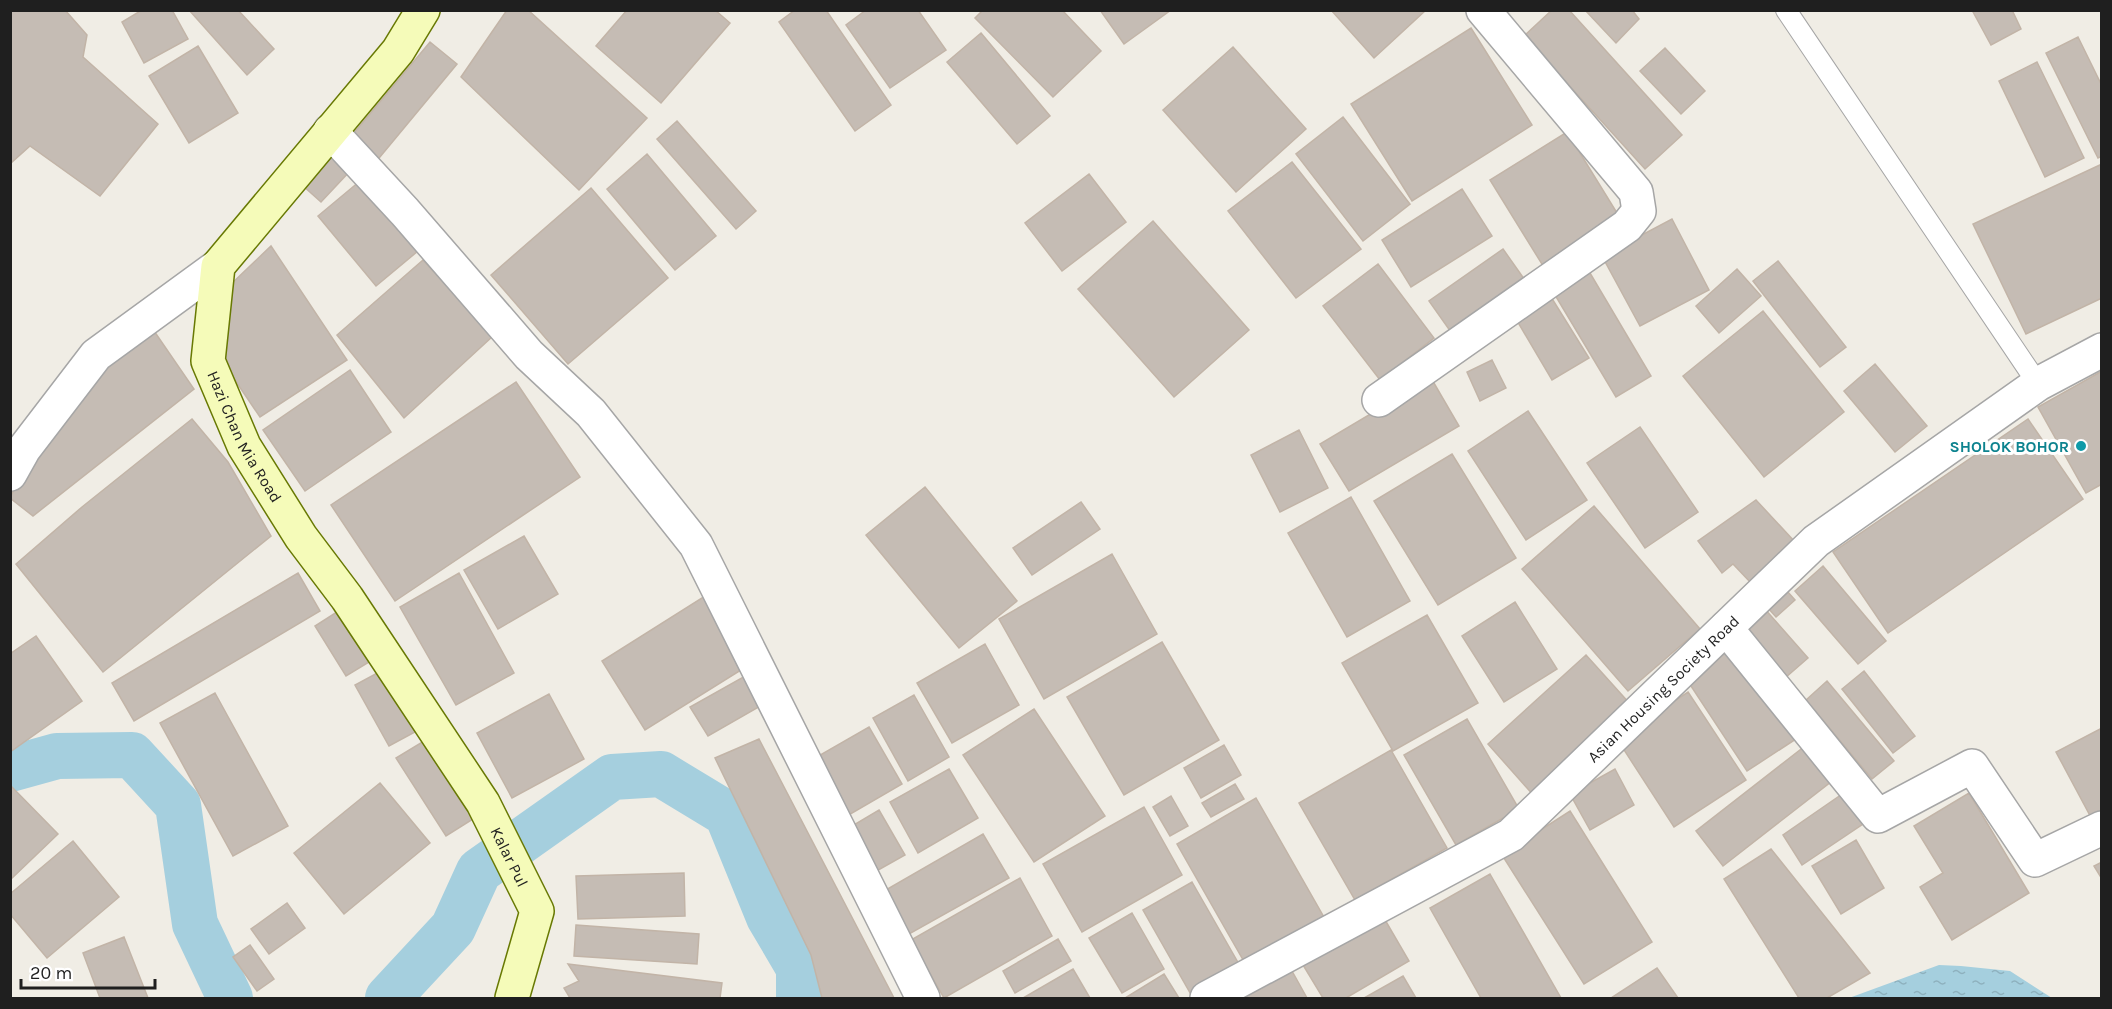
<svg xmlns="http://www.w3.org/2000/svg" width="2112" height="1009" font-family="Karla,sans-serif">
<defs>
<pattern id="water-ripples" width="26" height="14" patternUnits="userSpaceOnUse" patternTransform="scale(1.5)"><rect width="26" height="14" fill="#a5cfde"/><path d="M2 4q2-2 4 0t4 0M15 11q2-2 4 0t4 0" fill="none" stroke="#8eb1be"/></pattern>
</defs>
<rect width="100%" height="100%" fill="#f0ede5"/>
<!-- water -->
<path fill="url(#water-ripples)" d="M1939,965L1961,966L2010,971L2052,998H1849Z"/>
<g fill="none" stroke-linecap="round" stroke-linejoin="round">
<!-- canal -->
<path stroke="#a5cfde" stroke-width="46" d="M10,769L57,756L132,755L178,805L195,924L230,998
M388,998L453,928L479,871L612,777L661,774L727,814L769,917L799,968V998"/>
</g>
<!-- building -->
<path fill="#c5bcb4" stroke="#c2b4a7" stroke-width="1.5" d="M10,10H65L87,35L83,57L158,124L100,196L30,146L12,162L10,161Z
M142,10H172L188,39L144,63L122,22Z
M189,10H238L274,49L247,75Z
M507,10H528L647,118L579,190L461,77Z
M627,10H715L730,23L661,103L596,46Z
M795,10H826L891,105L855,131L779,22Z
M866,10H918L946,50L890,88L846,25Z
M983,10H1062L1101,51L1053,97L975,18Z
M1100,10H1171L1124,44Z
M1331,10H1426L1374,58Z
M1552,10H1569L1682,135L1645,169L1524,36Z
M1585,10H1632L1639,19L1616,43Z
M1972,10H2012L2021,29L1991,45Z
M1471,28L1532,125L1412,201L1351,104Z
M981,33L1050,116L1017,144L947,62Z
M2078,37L2102,86V156L2098,158L2046,53Z
M430,42L457,64L375,163L348,140Z
M198,46L238,113L189,143L149,76Z
M1233,47L1306,129L1236,192L1163,110Z
M1665,48L1705,91L1681,114L1640,71Z
M2037,62L2084,158L2045,177L1999,81Z
M1343,117L1410,204L1363,241L1296,154Z
M677,121L756,211L736,229L657,139Z
M1567,132L1622,221L1545,269L1490,180Z
M331,154L350,171L321,202L302,185Z
M647,154L716,236L675,270L607,189Z
M1292,162L1361,249L1296,298L1228,211Z
M2102,164V298L2026,334L1973,224Z
M1089,174L1126,222L1062,271L1025,223Z
M360,181L418,251L376,286L318,216Z
M591,188L668,278L568,364L491,275Z
M1462,189L1492,236L1411,287L1382,240Z
M1672,219L1709,290L1640,326L1602,256Z
M1153,221L1249,330L1174,397L1078,289Z
M271,246L347,360L260,417L222,361L229,286Z
M1503,249L1527,283L1453,335L1429,301Z
M423,260L493,336L404,418L337,335Z
M1778,261L1846,347L1820,367L1753,281Z
M1378,264L1434,338L1380,380L1323,306Z
M1587,268L1651,376L1616,397L1552,290Z
M1737,269L1761,296L1719,333L1696,306Z
M1551,297L1589,358L1552,380L1516,319Z
M1763,311L1844,412L1764,477L1683,376Z
M152,328L194,389L33,516L10,498L33,451L105,362Z
M1492,360L1506,388L1480,401L1467,372Z
M1875,364L1927,426L1895,452L1844,391Z
M350,370L391,432L305,491L263,430Z
M2102,371V484L2086,493L2038,407Z
M1431,378L1459,426L1349,491L1320,444Z
M516,382L580,477L395,601L331,505Z
M1528,411L1587,500L1526,540L1468,451Z
M192,419L228,462L271,536L103,672L16,564L82,507Z
M2028,419L2083,499L1888,633L1833,552Z
M1640,427L1698,512L1645,548L1587,463Z
M1299,430L1328,488L1280,512L1251,455Z
M1452,454L1516,558L1438,605L1374,501Z
M925,487L1017,601L959,648L866,535Z
M1351,497L1410,601L1347,637L1288,533Z
M1756,500L1795,542L1751,583L1733,564L1722,573L1698,541Z
M1081,502L1100,529L1032,575L1013,548Z
M1594,506L1700,629L1628,691L1522,569Z
M524,536L558,594L498,629L464,570Z
M1112,554L1157,634L1044,699L999,619Z
M1823,566L1886,641L1858,664L1795,591Z
M298,573L320,611L134,721L112,683Z
M459,573L514,673L456,705L400,607Z
M1787,591L1795,600L1776,617L1768,608Z
M705,596L749,665L645,730L602,661Z
M1515,602L1557,669L1504,702L1462,636Z
M343,608L374,659L346,676L315,626Z
M1764,608L1808,658L1785,678L1741,628Z
M1427,615L1478,703L1393,751L1342,663Z
M36,636L82,701L10,752V654Z
M1162,642L1219,740L1124,795L1067,697Z
M985,644L1019,705L952,743L917,683Z
M1735,644L1796,739L1747,771L1685,677Z
M1586,655L1631,705L1535,797L1488,744Z
M381,671L415,732L389,746L355,685Z
M1864,671L1915,736L1893,753L1842,689Z
M747,675L764,704L708,736L690,707Z
M1827,681L1894,761L1872,779L1806,700Z
M1688,692L1746,780L1674,827L1617,739Z
M215,693L288,826L233,856L160,723Z
M549,694L584,759L512,798L477,733Z
M914,695L949,757L908,781L873,718Z
M1034,709L1105,816L1034,862L963,755Z
M1467,719L1519,809L1456,845L1404,755Z
M869,727L902,784L847,816L815,758Z
M2102,728V819L2094,823L2056,752Z
M759,739L894,998H822L811,955L715,758Z
M424,741L473,819L446,836L396,758Z
M1224,745L1241,775L1201,798L1184,768Z
M1805,746L1832,781L1723,866L1696,831Z
M1391,750L1447,848L1355,900L1299,803Z
M949,769L978,818L918,853L890,802Z
M1615,769L1634,805L1590,830L1570,794Z
M380,783L430,843L344,914L294,853Z
M1235,784L1244,799L1211,817L1202,803Z
M10,785L58,834L10,880Z
M1848,790L1869,820L1802,865L1783,835Z
M1969,793L2029,893L1952,940L1920,887L1943,873L1914,826Z
M1171,796L1188,826L1170,836L1153,807Z
M1256,798L1325,919L1246,965L1177,844Z
M1144,807L1182,875L1082,932L1043,864Z
M879,810L905,855L873,873L847,829Z
M1570,811L1652,942L1584,984L1502,855Z
M983,834L1009,878L909,934L884,891Z
M1856,840L1884,888L1841,914L1812,866Z
M73,841L119,897L47,958L10,914V894Z
M1771,849L1870,973L1827,998H1799L1724,879Z
M2102,862V879L2094,866Z
M684,873L685,916L578,919L576,876Z
M1490,874L1561,998H1481L1430,908Z
M1020,878L1052,936L944,998L911,940Z
M1192,882L1244,973L1193,998L1143,910Z
M287,903L305,928L269,954L251,929Z
M1132,913L1164,969L1122,993L1089,938Z
M1381,913L1409,961L1346,998H1323L1300,960Z
M576,925L699,934L697,964L574,956Z
M124,937L148,998H100L83,953Z
M1058,939L1071,961L1015,993L1003,971Z
M250,945L274,979L257,991L233,957Z
M568,964L722,983L720,998H570L564,988L579,981Z
M1657,968L1678,998H1611Z
M1073,969L1090,998H1023Z
M1292,971L1307,998H1243Z
M1164,974L1179,998H1125Z
M1403,976L1416,998H1364Z"/>
<g fill="none" stroke-linecap="round" stroke-linejoin="round">
<defs>
<path id="lane" d="M1786,10L2038,384"/>
<g id="street">
<path d="M330,131L405,212L529,355L591,413L696,545L923,998"/>
<path d="M1379,400L1627,226L1639,211L1636,192L1483,10"/>
<path d="M10,474L24,449L96,355L218,266"/>
<path d="M1726,628L1878,816L1972,766L2035,860L2102,828"/>
<path id="s1" d="M1207,998L1511,835L1816,541L2038,384L2102,350"/>
</g>
<g id="secondary">
<path id="s2" d="M423,10L398,51L218,266L208,361L244,446L301,537L347,598L483,803L537,911L512,998"/>
</g>
</defs>
<!-- lane casing -->
<use href="#lane" stroke="#a6a6a6" stroke-width="22"/>
<!-- street casing -->
<use href="#street" stroke="#a6a6a6" stroke-width="36"/>
<!-- secondary casing -->
<use href="#secondary" stroke="#687903" stroke-width="36"/>
<!-- lane -->
<use href="#lane" stroke="#fff" stroke-width="20"/>
<!-- street -->
<use href="#street" stroke="#fff" stroke-width="33"/>
<!-- secondary -->
<use href="#secondary" stroke="#f5fbb9" stroke-width="33"/>
</g>
<!-- markers -->
<circle fill="#0f9aa8" stroke="#fff" stroke-width="2" cx="2081" cy="446" r="6"/>
<g text-anchor="middle" stroke-width="6" stroke-linejoin="round" paint-order="stroke">
<!-- street labels -->
<g font-size="16" fill="#1f1f1f" stroke="#fff">
<text dy="6" stroke="none"><textPath href="#s2" startOffset="508">Hazi Chan Mia Road</textPath></text>
<text dy="6" stroke="none"><textPath href="#s1" startOffset="556">Asian Housing Society Road</textPath></text>
<text dy="6" stroke="none"><textPath href="#s2" startOffset="1006">Kalar Pul</textPath></text>
</g>
<!-- culture labels -->
<g font-size="16" font-weight="bold" fill="#0d838f" stroke="#fff" text-anchor="end">
<text x="2069" y="452">SHOLOK BOHOR</text>
</g>
</g>
<!-- border -->
<rect width="2112" height="1009" fill="none" stroke="#1f1f1f" stroke-width="24"/>
<!-- scale -->
<path d="M21 979v9h134v-9" fill="none" stroke="#1f1f1f" stroke-width="3"/>
<text x="30" y="979" font-size="18" fill="#1f1f1f" stroke="#ffffff" stroke-width="4.5" paint-order="stroke">20 m</text>
</svg>
